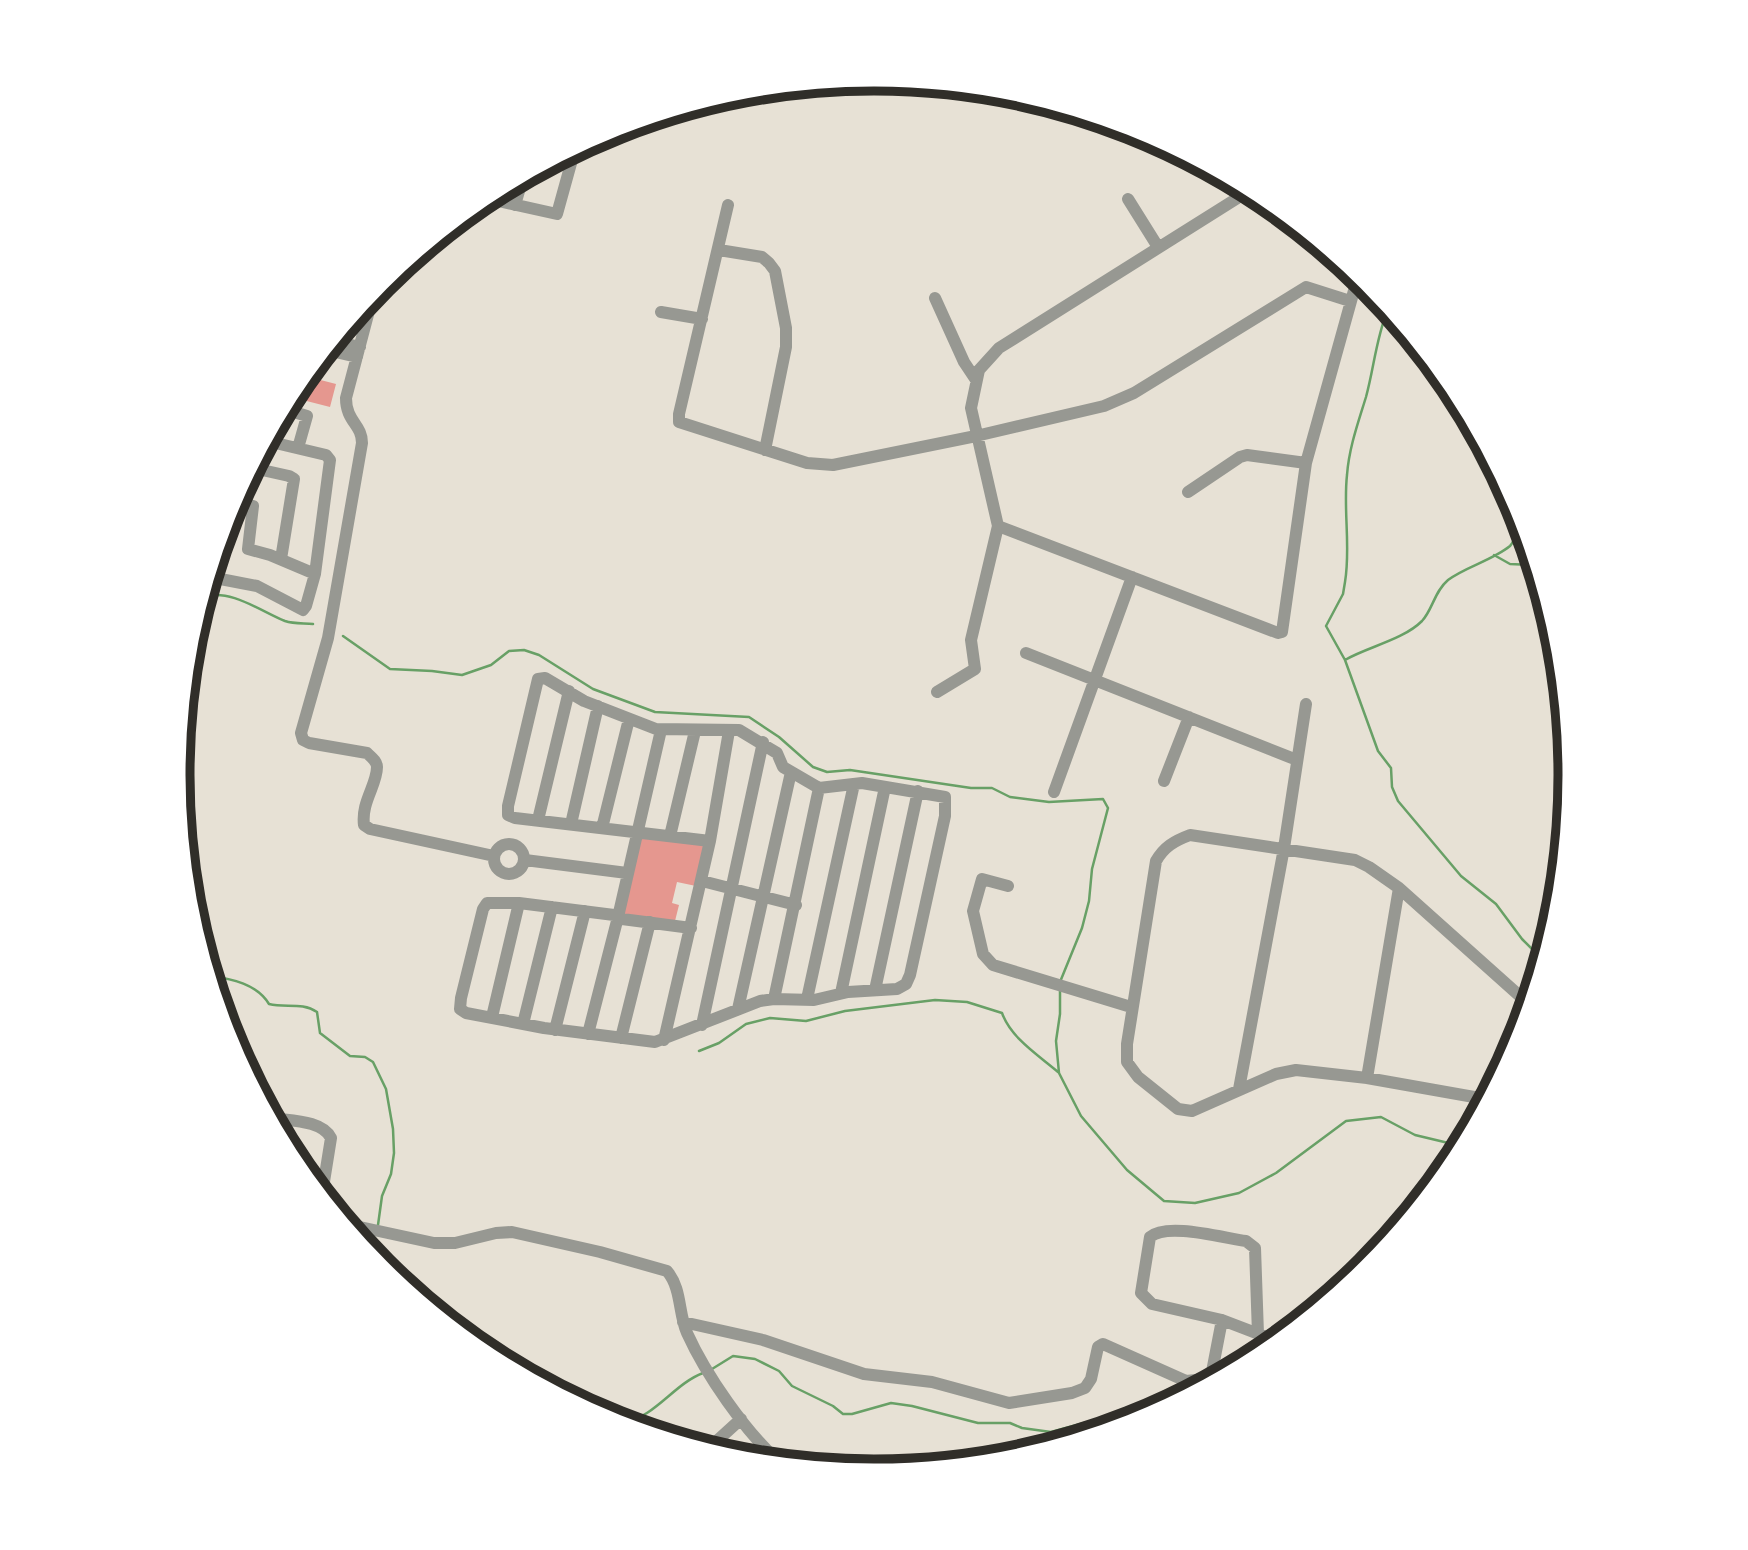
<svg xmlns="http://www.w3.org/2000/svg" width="1748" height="1550" font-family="'Roboto Serif',serif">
<rect width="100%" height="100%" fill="#e7e1d5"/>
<!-- green -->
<path fill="#e5978f" d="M305,376L336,384L330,407L291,397Z
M639,837L704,843L696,886L677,882L672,903L679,905L675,921L623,914Z"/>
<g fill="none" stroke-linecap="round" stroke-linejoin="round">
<!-- stream -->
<path stroke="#68a066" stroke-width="2.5" d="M1388,309C1376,338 1374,368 1366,397C1358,423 1349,448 1347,475C1343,511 1351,547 1345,582L1343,594L1326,626L1345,660L1378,751L1391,768L1392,787L1398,801L1461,876L1496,904L1522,939L1542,959
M1494,555L1510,564L1534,565
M204,597C230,588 262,612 285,621C294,624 304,623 313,624
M343,636L390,669L432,671L462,675L491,665L509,651L524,650L539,655L593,689L655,712L749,717L779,737L813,767L827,772L850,770L971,788H992L1010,797L1049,802L1103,799L1108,808L1092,869L1089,901L1082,928L1060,982
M1345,660C1367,647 1403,640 1422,621C1433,609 1434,592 1448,580C1465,567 1493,560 1510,546C1515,541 1518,529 1521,522
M1541,957L1550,932
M211,976C232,979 257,984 269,1004C286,1008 302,1002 317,1012L320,1033L350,1056L365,1057L373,1062L386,1089L393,1129L394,1153L391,1174L382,1196L378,1225
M1060,989V1014L1056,1041L1059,1073L1081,1116L1127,1170L1164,1201L1195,1203L1239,1193L1276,1173L1346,1121L1381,1117L1415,1135L1461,1146
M699,1051L719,1043L746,1024L770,1018L806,1021L845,1011L935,1000L967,1002L1002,1013C1011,1038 1038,1055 1058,1072
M371,1255L375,1238
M712,1369L733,1356L755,1359L779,1371L792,1386L833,1406L843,1414H852L891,1403L912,1406L978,1423H1010L1022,1428L1051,1432L1084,1423L1119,1425
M624,1423C656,1416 674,1384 703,1373"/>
<!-- minor -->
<path stroke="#979892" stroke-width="12" d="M485,198L557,214L575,149
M1128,199L1158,247
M515,205L523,177
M728,205L679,414V422L807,463L833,465L976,436L1104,406L1134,393L1306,287L1350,301
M719,250L762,257L769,263L775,271L786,328V347L765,450
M374,292L346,398C346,422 362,424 362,443L328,638L301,733L303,740L309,743L367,753C371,757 377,761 377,767C377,785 361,802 364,825L370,829L494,856
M935,298L964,362L976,380
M661,312L702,319
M334,341L360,347
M327,350L357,357
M284,409L307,416L298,448
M253,468L289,476L294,479L281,559
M1188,492L1240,457L1247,455L1306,463
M235,501L253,506L248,549L270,555L315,574
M998,526L1278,633L1282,632L1306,463L1358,276
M210,577L257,586L303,610L306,606L315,574L330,460L326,455L267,441
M1026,653L1297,760
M937,692L975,669L971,640L998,526L971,408L979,370L999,348L1236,199L1247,188
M1164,781L1189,717
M1054,792L1132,577
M538,820L569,691
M571,824L598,706
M602,828L629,719
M1190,835L1355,860L1369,867L1399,888L1522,998V1005L1484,1093L1480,1097H1474L1367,1078L1296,1070L1276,1074L1192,1111L1178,1109L1138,1077L1127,1062V1044L1156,861C1164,847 1174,841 1190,835Z
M670,836L695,731
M494 859a15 15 0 1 1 30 0a15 15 0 1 1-30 0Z
M525,860L627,873
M702,881L796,905
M1008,886L982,879L973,911L983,954L993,965L1131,1007
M691,928L622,919L614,915L519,903H487L483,909L461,998L460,1009L466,1013L544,1028L655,1042L760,1001L774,999L814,1000L848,992L897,989L906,984L910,975L945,816V797L862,783L819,788L783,767L777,753L739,730L656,729L584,701L545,678L538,679L508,806V815L515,818L710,841
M875,990L918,791
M841,993L885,787
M774,999L819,788
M807,999L854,784
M738,1009L791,772
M492,1017L519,903
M523,1024L552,907
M702,1025L763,742
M555,1030L585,911
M588,1034L618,917L661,730
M621,1038L650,922
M664,1040L710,841L729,731
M1367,1078L1399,888
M1239,1089L1284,848L1306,704
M272,1118C290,1121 322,1120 331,1138L322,1194
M346,1224L434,1243H455L496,1233L512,1232L600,1252L667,1271C682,1289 678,1312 687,1333C706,1375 745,1431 779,1462
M1222,1320L1152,1304L1141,1293L1150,1237C1167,1222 1223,1238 1246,1241L1255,1248L1258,1334
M683,1322L763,1340L864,1374L932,1382L1009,1403L1072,1393L1085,1388L1091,1379L1098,1347L1103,1344L1186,1381L1216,1378
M1211,1377L1222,1320L1277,1341
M708,1449L741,1419"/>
</g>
<!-- crop -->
<path d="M0 0H1748V1550H0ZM190 775a684 684 0 1 1 1368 0a684 684 0 1 1-1368 0Z" fill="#fff" fill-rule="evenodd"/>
<path fill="none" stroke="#302e29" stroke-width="9" d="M190 775a684 684 0 1 1 1368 0a684 684 0 1 1-1368 0Z"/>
</svg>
